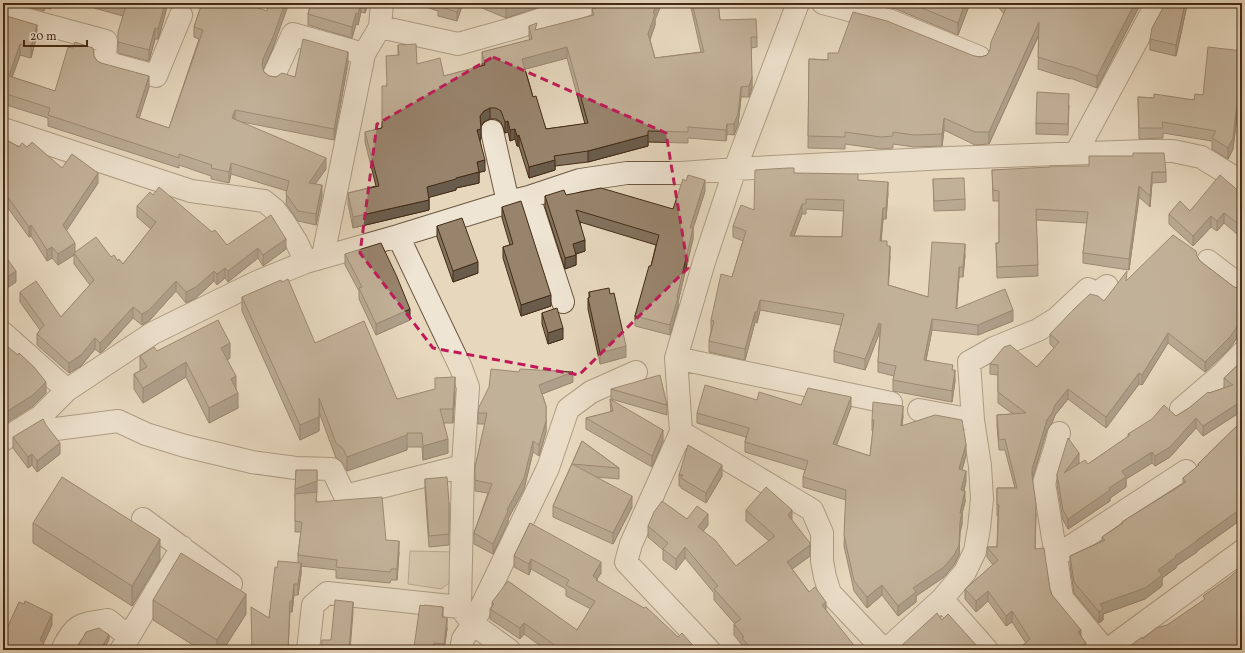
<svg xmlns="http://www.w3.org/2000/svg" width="1245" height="653" font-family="Vollkorn,serif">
<rect width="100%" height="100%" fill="#e6d7bd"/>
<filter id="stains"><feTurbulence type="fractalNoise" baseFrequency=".005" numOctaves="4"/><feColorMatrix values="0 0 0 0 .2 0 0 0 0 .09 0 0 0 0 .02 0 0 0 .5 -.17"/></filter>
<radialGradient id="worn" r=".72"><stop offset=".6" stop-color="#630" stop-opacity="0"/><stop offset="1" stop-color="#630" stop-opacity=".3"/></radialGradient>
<!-- green -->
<path fill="#cabaa1" stroke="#87725c" d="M410,551L456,552L452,581L441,589L408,584Z"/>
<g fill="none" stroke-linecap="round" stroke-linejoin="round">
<defs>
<path id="minor" d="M823,3L891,21L979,57
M3,13L106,41L105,62L156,76L181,15
M380,27L458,44L515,28L591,3
M274,75L293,34L364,54
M3,129L191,191L264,201L274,209L284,222L296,241L306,262
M492,131L508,202
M1076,153L1157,3
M529,197L563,302
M398,236L461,368L468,387L463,466L460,607L473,624L463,639L461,650
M323,256L364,54L380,27L382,3
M1208,261L1242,287
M3,333L67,390
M676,358L891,403
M1181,409L1223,373L1242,353
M919,410L973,420
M56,429L118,421L146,434L185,446L252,462L296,468L332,469L345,496L463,466
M681,432L812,510L822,533V561L825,577L830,593L884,650
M1059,433L1056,445L1044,483L1056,556L1062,598L1105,650
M3,440L41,416L67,390L153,333L257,282L306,262L398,236L508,202L529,197L580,180L627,173H682L735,169L948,158L1147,151H1173L1201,157L1242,182
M143,519L231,584
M1056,556L1186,471
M942,599L987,650
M62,650C75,623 81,624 108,620L128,636
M121,650L182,547
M308,650L313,605L327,593L460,607
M509,650L473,624L548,468L568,409L591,392L636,372
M709,650L626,562L631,544L681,432L676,358L704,262L735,169L798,3
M886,650L942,599L965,572L975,551L979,528L982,499L980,466L973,420L969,362L994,348L1038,330L1056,319L1088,289L1096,294L1107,286
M1107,650L1242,551"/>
</defs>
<!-- minor casing -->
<use href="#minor" stroke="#6c5640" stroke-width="24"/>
<!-- minor -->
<use href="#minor" stroke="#efe5d4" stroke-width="22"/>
</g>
<!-- wall -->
<path fill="#83725e" stroke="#442b16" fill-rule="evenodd" d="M13,3H52L51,9L45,8L44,11Z
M94,3H168L160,33L158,39H155L149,61L118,53V42L123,16L94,8Z
M189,3H243L273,48L263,69L264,72L269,76L276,77H295L348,63L334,140L242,122L326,169L315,184L322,196L316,225L298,221L286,204L287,191L231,174L229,183L211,179V176L179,165V168L48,126V118L3,104V15L37,35L31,58L20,55L12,77L55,91L94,56L97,61L149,87L139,118L169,128L199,39L194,37V27L201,6Z
M311,3H368L365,13L361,12L358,25L356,24L352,38L308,25V14Z
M414,3H463L457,21L438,16V11Z
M470,3H545L544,5L506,18Z
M690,3H718L720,20L757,37V47L751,48L752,88L749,97H741L738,125L734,135L727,134L726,141L688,138V143L648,142V146L588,162L555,166V170L529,178L519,146H517L515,139L510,141L508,132L505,133L501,122L496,119H490L484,122L481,126V139L480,140L485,171L479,172V183L456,188V190L429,197V210L353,228L348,204V193L376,186L365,142V132L382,128L386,86L398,55V45L417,64L444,76L482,66V52L530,40L529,37V26L537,30L592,16V9L655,20V25L650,40L655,58L701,52ZM567,58L585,124L546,129L533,97L525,69Z
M754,3H781L755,6Z
M872,3H970L958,35L896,9Z
M995,3H1139V7L1097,88L1070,78V79L1038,69L1039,35L989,144L975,145L944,130L942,146L914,147L893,144V148L881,149L845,144V149L808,148L809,59L828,60L974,56L981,57L987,55L990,50L1004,14Z
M1186,3V10L1176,56L1150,50V39L1168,5Z
M1242,3V45L1238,44V30L1240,14V5Z
M1242,51V73L1233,149L1228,159L1212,149V141L1163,133V138L1139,139L1138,97L1194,100L1203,95Z
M1069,105L1068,135L1036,134V123Z
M3,138L19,147H27L62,168L98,183L66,230L75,252L111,257L123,264L151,229L137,217V206L153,195L227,245L286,249L263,266L258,258L228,282L225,278L217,285L214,281L196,298L186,303L176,291L149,321L142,325L133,318L103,351L100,353L95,349L81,366L69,373L37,345V334L40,330L20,302V292L61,317L90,285L74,264V255L58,265L52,258L47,261L31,236L29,237L5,204Z
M992,170L1166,172V182L1152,183L1150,207L1139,197L1129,270L1083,263V253L1087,223L1036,220L1038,276L997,278L996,243H999V201H993Z
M794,173L858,180L888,193L886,219H883L881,241L887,246L890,257L888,285L928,297L965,255L963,277H959L956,309L1013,321L978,335L932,330L926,360L953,370L955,381L952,402L893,391V380L894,376L878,372V362L880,334H879L865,370L834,362V351L841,325L760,310L757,323L755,322L745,360L709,352V341L711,331V320L732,277L743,241L733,237V226L754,210ZM806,209L844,211L842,237L794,236L802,214H806Z
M933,179L965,199V210L934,211Z
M705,191L693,228V239L678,302V307L670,335L635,326V316L651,266L656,245L580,222L585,251L576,254V265L565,269L545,207V196L673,209Z
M1242,194V238L1224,223L1217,231L1211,227L1193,246L1169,224V214L1190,211Z
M502,207L551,306L521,316L503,258V247L510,245L502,218Z
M437,226L478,273L453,282L437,237Z
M345,254L410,320L376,335L359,299V291L345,265Z
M1197,256L1200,261L1234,287L1241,289H1242V331L1229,349L1205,372L1168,343L1142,385L1139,384L1106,428L1068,399L1055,415L1052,423L1047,430L1032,479L1036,514L1035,549L1052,595L1081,636L1086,650H1023V645L1026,643L1012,622L1006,626L988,601L976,612L965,599V589L993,565L987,557V547H997L998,516H997V488H1015L1005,450H999L997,426V415L1013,414L998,403V375L990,374V364L1037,367L1054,348L1050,344V334L1104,301L1127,280Z
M589,292L626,357L600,364L588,309V298H589Z
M242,297L315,343L397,399L455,392L453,423H444L448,453L423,460L422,447H407V450L347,471L343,463L336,458L319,412V431L300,440L242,311Z
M542,313L563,339L548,344L542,324Z
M157,351L230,358L227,360L236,389L238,408L209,423L186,377L143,403L134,389V374L140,371V356Z
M1242,361V411L1203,436L1196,428L1170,457L1155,466L1152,463L1126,479V487L1110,498V501L1068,529L1063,520L1057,484V474L1079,463V464H1088L1128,437V434L1176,416L1189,408L1209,393L1224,388V378Z
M573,382L542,394L546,406V432L539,456L533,452L524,489L508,519V522L493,554L474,544V533L488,493L475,491V467L485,424H478V413Z
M611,389L667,405V415L611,399Z
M610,399L663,441L652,467L586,429V418L611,412Z
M757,400L801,405L851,407L836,445L870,456L873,431H872V420L903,416L902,426L966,455L962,470L966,481L964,491L965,502L962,513V524L960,532L959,555L954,565L944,577L916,596V602L898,616L882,595L867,608L854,591L844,546L846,500L803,487V477L805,470L745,452V442L746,437L697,423V413Z
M1242,421V519L1197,551V552L1176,566V568L1162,578V586L1145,599L1103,614V620L1099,623L1074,593L1070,566V556L1102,541V537L1122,523V522L1183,483V478L1198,466V464Z
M13,437L60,454L37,472L32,465L28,468L13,448Z
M582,441L619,468V479L596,477L632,507L613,544L553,517V506Z
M296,470L317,492H315L317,502L386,540L399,552L397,580H391L390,583L336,578V570L301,566V574L298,595H294L292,612H290L288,650H252L269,618L277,568L298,563V555L301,532H295Z
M679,475L722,476L706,503L681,488V486H679Z
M425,479L449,503V545L429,547L425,490Z
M746,510L792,521L810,556L792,569L809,592L826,610L853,650H742V645L734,635V624H735L714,600V593L685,558L676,570L663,560V550L648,537V526L687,519L708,525L703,531L736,566L769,541L746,521Z
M33,523L160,560L132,606L33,543Z
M530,523L601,573L597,579V581L678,637L697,650H546L524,634L520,639L490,619V609L492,606V602L577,630L591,609L566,596V589L531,569L529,575L514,567V556Z
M153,600L246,614L223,650H201L153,620Z
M443,618L447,629L444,650H405L414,647Z"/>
<!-- shaded-wall -->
<path fill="#6a5c4c" stroke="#442b16" d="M44,3H45V8L44,11Z
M165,3H168L160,33L158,39V29Z
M285,3H289L273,48L263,70L262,65L263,59Z
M361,3V12L358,25V14Z
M365,3H368L365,13Z
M460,3H463L457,21V12Z
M520,3H545L544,5L506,18V8Z
M657,3H662L655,20V25L648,44V34L653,13Z
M965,3H970L958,35V23Z
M1135,3H1139V7L1097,88V76Z
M1185,3H1186V10L1176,56V45Z
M356,13V24L352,38V27Z
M1039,22V34L989,144V132Z
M37,25V35L31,58V47Z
M155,28V39L149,61V50Z
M20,44V55L9,86V76Z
M567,47V58L522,70V59Z
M348,52V63L334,140V129Z
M1242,62V73L1233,149L1228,159V148Z
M149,76V87L136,128V117Z
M752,77V88L749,97V86Z
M741,87V97L738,125L734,135V124Z
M490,108V119L484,122L480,127V116L484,111Z
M235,110V120L232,118Z
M944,118V130L942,146V134Z
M508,121V132L505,133V122Z
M727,124V134L726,141V130Z
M481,129V139L477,140V130Z
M515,129V139L510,141V130Z
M519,135V146H517V136Z
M648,135V146L588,162V151Z
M326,158V169L309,193V183Z
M485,160V171L477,173V162Z
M555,160V170L529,178V167Z
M231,163V174L229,183V172Z
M479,172V183L456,188V190L427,198V187L456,178Z
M1152,172V183L1150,207V196Z
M98,173V183L63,236V225Z
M705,180V191L690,238V228Z
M888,182V193L886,219V208Z
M322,185V196L316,225V214Z
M1139,186V197L1129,270V259Z
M5,193V204L3,207V196Z
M429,200V210L353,228V217Z
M802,204V214L790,246V236Z
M883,208V219L880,251V241Z
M1224,213V223L1217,231V221Z
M1211,216V227L1193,246V236Z
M31,225V236L29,237V227Z
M693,228V239L678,302V307L670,335V325Z
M286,239V249L263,266V255Z
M585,240V251L573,255V244Z
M75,243V254L74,253V255L58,265V254Z
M965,244V255L963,277V267Z
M890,246V257L888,296V285Z
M52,247V258L47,261V250Z
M258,248V258L228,282V271Z
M576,255V265L565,269V258Z
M478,262V273L453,282V271Z
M959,267V277L956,320V309Z
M225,268V278L217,285V274Z
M16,271V282L3,291V280Z
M214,271V281L196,298L186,303V292Z
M176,281V291L149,321L142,325V314Z
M551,295V306L521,316V305Z
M760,300V310L757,323V312Z
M133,307V318L103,351L100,353V343Z
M410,309V320L376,335V324Z
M1013,310V321L978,335V325Z
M755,312V322L745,360V349Z
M932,319V330L924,370V360Z
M1242,320V331L1229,349L1205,372V362Z
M879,323V334L865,370V359Z
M563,328V339L548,344V333Z
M1168,333V343L1142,385V375Z
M95,338V349L81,366L69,373V363Z
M230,343V358L221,363V348Z
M626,346V357L600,364V353Z
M186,362V377L143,403V388Z
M955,370V381L952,402V391Z
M573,372V382L539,395V385Z
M1139,373V384L1106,428V417Z
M236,376V391L231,379Z
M455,377V392L453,423V409Z
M46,382V393L33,406L3,425V414Z
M1068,389V399L1055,415L1052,423L1047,430L1032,480V485V469L1047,420L1055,405Z
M238,393V408L209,423V408Z
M851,397V407L833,455V444Z
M319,398V431L300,440V425Z
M1242,401V411L1203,436V426Z
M903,406V416L901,437V426Z
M1196,418V428L1170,457L1155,466V456Z
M546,421V432L539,456V445Z
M663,430V441L652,467V456Z
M407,433V450L347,471V457Z
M448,439V453L423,460V446Z
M533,441V452L524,489L508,519V522L493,554V544L507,510Z
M60,443V454L37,472V461Z
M966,444V455L959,480V469Z
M1152,452V463L1126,479V487L1110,498V501L1068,529V519L1109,488L1122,471Z
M1079,453V463L1064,483V473Z
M32,454V465L28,468V457Z
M722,465V476L706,503V493Z
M317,470V492L295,500V489Z
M966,471V481L961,501V490Z
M965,491V502L962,513V524L960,532L959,555L954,565L944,577L916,596V602L898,616V606L913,588L960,513Z
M632,496V507L613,544V533Z
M1242,508V519L1197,551V552L1176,566V568L1162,578V586L1145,599L1103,614V620L1099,623V612L1100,604L1158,570L1175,556Z
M792,510V521L788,515Z
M708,514V525L698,538V527Z
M160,539V560L132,606V586Z
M399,541V552L397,580V569Z
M810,545V556L787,573V562Z
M685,547V558L676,570V559Z
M531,559V569L529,575V564Z
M601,562V573L597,579V589L593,576Z
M301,563V574L298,595V584Z
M294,584V595L292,612V601Z
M882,585V595L867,608V597Z
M988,591V601L976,612V601Z
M246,594V614L223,650H217V640Z
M353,602V613L350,650H349Z
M826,602V613L822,605Z
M443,607V618L442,617Z
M1012,611V622L1006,626V616Z
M52,614V625L41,649L45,646V650H40V640Z
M447,618V629L444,650V644Z
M524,623V634L520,639V628Z
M1081,630V640L1078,632Z
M109,635V640L103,650H100Z
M1086,643V650H1076Z
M853,644V650H847Z
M1182,647V650H1178Z"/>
<!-- building -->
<path fill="#98846d" stroke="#442b16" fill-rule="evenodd" d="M116,3H165L160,22L158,29L155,28L149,50L118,42V32L126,6Z
M202,3H243L267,11L268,3H285L273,37L263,59L262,65L264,72L269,76L276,77L282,73L295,77L303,39L348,52L334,129L235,110L232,118L326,158L309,183L322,185L316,214L298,211L286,194L289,181L231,163L229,172L211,168L212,165L179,154V158L48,115L50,108L3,93V15L37,25L31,47L20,44L9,76L55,91L68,47L73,48L75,42L93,48L94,56L97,61L101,63L149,76L136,117L169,128L203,30L194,27Z
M311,3H361L358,14L356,13L352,27L308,14Z
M439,3H460L457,12L438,6Z
M494,3H520L506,8Z
M614,3H623L627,4L628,3H657L653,13L655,14L648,34L655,58L704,52L692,3H718L720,20L756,19L757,37H751L752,77L749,86L741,87L738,114L734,124H727L726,130L688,127V132L648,131V135L588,151L554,156L555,160L529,167L519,135L517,136L515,129L510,130L508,121L505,122L501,111L496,108H490L484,111L480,116L481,129L477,130L485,160L477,162L479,172L456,178V179L427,187L429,200L353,217L348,193L379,186L365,132L382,128V86H387L386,56L399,55L398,45L416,44L417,64L440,58L444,76L485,65L482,52L532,39L529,26L537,23L535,30L594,15L592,9ZM567,47L588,123L546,129L536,96L533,97L522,59Z
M910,3H965L958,23Z
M1004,3H1135L1097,76L1070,66V67L1038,57L1039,22L989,132H975L944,118L942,134L914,135L893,132V136L881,137L845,132V137L808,136L809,59L828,60V53H838L853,12L887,21L974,56L981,57L987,55L990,50L991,42L1007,6Z
M1168,3H1185L1176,45L1150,39L1152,28L1165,4L1168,5Z
M1241,3H1242V31L1238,30L1242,6L1240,5Z
M1208,47L1242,51V62L1233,138L1228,148L1212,138L1216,131L1162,122L1163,128H1139L1138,97L1154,98V94L1194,100L1195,94L1203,95Z
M1037,92L1069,94L1068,124L1036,123Z
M3,138L19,147L22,143L27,147L32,142L62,168L72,154L98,173L63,225L75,243L58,254L52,247L47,250L31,225L29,227L5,193L3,196Z
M1133,153H1164L1166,172H1152L1150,196L1139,186L1129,259L1083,253L1088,212L1036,209L1038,265L997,267L996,243H999V191L993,190L992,170L1050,167V166H1089V156H1133Z
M788,168H794V173L858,174V180L888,182L886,208H883L880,241H887V246H890L888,285L928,297L932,242L965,244L963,267H959L956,309L1005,289L1013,310L978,325L932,319L924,360L953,365L952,370H955L952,391L893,380L896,366L878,362L881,324L879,323L865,359L834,351L844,314L760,300L757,312H755L745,349L709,341L714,321L711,320L721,274L732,277L746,231L733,226L741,205L754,210L755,170ZM806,199L844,200L842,237L790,236L802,204H806Z
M688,175L705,180L690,228H693L677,297H678L670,325L635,316L649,266H651L659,235L576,210L585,240L573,244L576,255L565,258L545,196L564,190L566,195L601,188L673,209L683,179L686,181Z
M1220,175L1242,194V227L1224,213L1217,221L1211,216L1193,236L1169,214L1180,201L1190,211Z
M964,178L965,199L934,201L933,179Z
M159,187L212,232L215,230L227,245L271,215L286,239L263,255L258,248L228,271L225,268L217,274L214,271L196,287L186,292L176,281L149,310L142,314L133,307L103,340L100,343L95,338L81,355L69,363L37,334L44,325L20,292L36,281L61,317L94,280L74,253L96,237L111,257L114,255L118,261L119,259L123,264L156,222L137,206L150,192L153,195Z
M521,201L551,295L521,305L503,247L513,244L502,207Z
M462,218L478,262L453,271L437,226Z
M1173,235L1196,251L1197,256L1200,261L1234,287L1241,289H1242V320L1229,338L1205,362L1168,333L1142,375L1139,373L1106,417L1068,389L1055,405L1052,413L1047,420L1032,469V475L1036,504L1035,549L1044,548L1050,589L1052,595L1081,630L1078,632L1086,643L1076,650H1026L1023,645L1030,639L1012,611L1006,616L988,591L976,601L965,589L998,560L987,547H997L999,505H997V488H1017L1005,439L999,440L997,415L1026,413L998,392V365L990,364L1004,347L1010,345L1037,367L1059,342L1050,334L1075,308L1090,294L1098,296L1104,301L1127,271L1126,281Z
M381,243L397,277L410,309L376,324L359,288L362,287L345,254Z
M3,253L16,271L3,280Z
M288,279L315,343L364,321L397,399L435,389V378L455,377L453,409H440L448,439L423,446L422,433H407V435L347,457L343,449L336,443L319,398V417L300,425L242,297L281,280L282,282Z
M609,288L610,294L614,293L626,346L600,353L588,298L590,297L589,292Z
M557,308L563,328L548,333L542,313Z
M218,320L230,343L221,348L236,376L231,379L238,393L209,408L186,362L143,388L134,374L147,367L140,356L154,347L157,351Z
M3,343L18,355L19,353L34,367L46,382L33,395L3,414Z
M1242,361V401L1203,426L1196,418L1170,447L1155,456L1152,452L1122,471L1126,477L1109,488L1110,490L1068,519L1063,510L1057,474L1068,438L1079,453L1064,473L1085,460L1088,464L1130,435L1128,434L1152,419L1164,405L1176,416L1189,408L1208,392L1209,393L1233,385L1224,378Z
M491,369L519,372L520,369L573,372L539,385L546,406V421L539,445L533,441L524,478L507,510L508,511L493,544L474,533L492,484L475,480V467L487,413H478L479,407L489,387Z
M660,375L667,405L611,389Z
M705,385L757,400L759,392L801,405L808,388L851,397L833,444L870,456L874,420H872L873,402L903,406L901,426L935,415L962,420L966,444L959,469L966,471L961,490L965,491L960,513H962L960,522L959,545L954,555L944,567L913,588L916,592L898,606L882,585L867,597L854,581L844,535L846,490L803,477L808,461L745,442L749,428L697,413Z
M610,399L663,430L652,456L586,418L613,411Z
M43,419L46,425L60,443L37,461L32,454L28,457L13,437Z
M1242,421V508L1197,540V541L1175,556L1176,557L1158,570L1162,575L1145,588L1100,604L1103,609L1099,612L1074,582L1070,556L1105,540L1102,537L1123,523L1122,522L1186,482L1183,478L1199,465L1198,464Z
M582,441L619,468L572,464Z
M688,445L722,465L706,493L681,478L683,475H679Z
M572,464L632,496L613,533L553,506Z
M296,470H317V481L295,489Z
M62,477L160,539L132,586L33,523Z
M447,477L449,503V534L429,536L425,479Z
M766,487L792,510L788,515L810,543V545L787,562L809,592L815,587L826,602L822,605L853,644L847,650H743L742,649L748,645L742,638L744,637L734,624L741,619L714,589L718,586L685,547L676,559L663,549L668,543L648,526L654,512L662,501L687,519L697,506L708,514L698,527L715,540L736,566L775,536L746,510Z
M317,492L316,502L382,497L386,540L399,541L397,569H391L390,572L336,567L337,560L298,555L302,522L295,521V494Z
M530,523L601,562L593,576L597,579L596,580L644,608L646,607L678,637L682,633L697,650H559L560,649L524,623L520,628L490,609L494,604L492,602L508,581L577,630L595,601L566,585L569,580L531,559L529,564L514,556Z
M181,553L246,594L217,640L153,600Z
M278,561L301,563L298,584H294L292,601H290L288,650H252L251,607L269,618L275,567L277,568Z
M1242,566V650H1184L1182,647L1178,650H1127L1126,649L1142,637L1143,639L1156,628L1167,625L1205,599L1203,596L1230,577Z
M335,600L353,602L349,650H321L322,640H331Z
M25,601L52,614L40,640L45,646L40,650H3V630L8,626L19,602L24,604Z
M420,605L424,606V605L443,607L442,617L447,618L444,644L434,643L433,650H405L406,646L414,647Z
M937,613L942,620L948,614L978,647L983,650H903L900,647Z
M99,628L109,635L100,650H76L86,632Z"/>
<!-- marked area -->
<path d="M0 0H1245V653H0ZM493,57L666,133L688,268L579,375L433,348L360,253L377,124Z" fill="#e6d7bd" fill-opacity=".55" fill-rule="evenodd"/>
<path fill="none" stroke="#c2185b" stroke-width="3" stroke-dasharray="8 5" stroke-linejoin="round" d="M493,57L666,133L688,268L579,375L433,348L360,253L377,124Z"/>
<!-- margin -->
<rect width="1245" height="653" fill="none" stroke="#e6d7bd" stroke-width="16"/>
<rect x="4" y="4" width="1237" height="645" fill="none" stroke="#442b16" stroke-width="2"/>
<rect x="8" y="8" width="1229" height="637" fill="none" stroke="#442b16"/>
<!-- scale -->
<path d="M24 40v6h63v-6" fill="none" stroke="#442b16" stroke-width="2"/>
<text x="30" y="40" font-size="12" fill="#442b16" stroke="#efe5d4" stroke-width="3" paint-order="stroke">20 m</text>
<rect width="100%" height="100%" filter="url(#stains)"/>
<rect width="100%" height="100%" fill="url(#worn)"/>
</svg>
